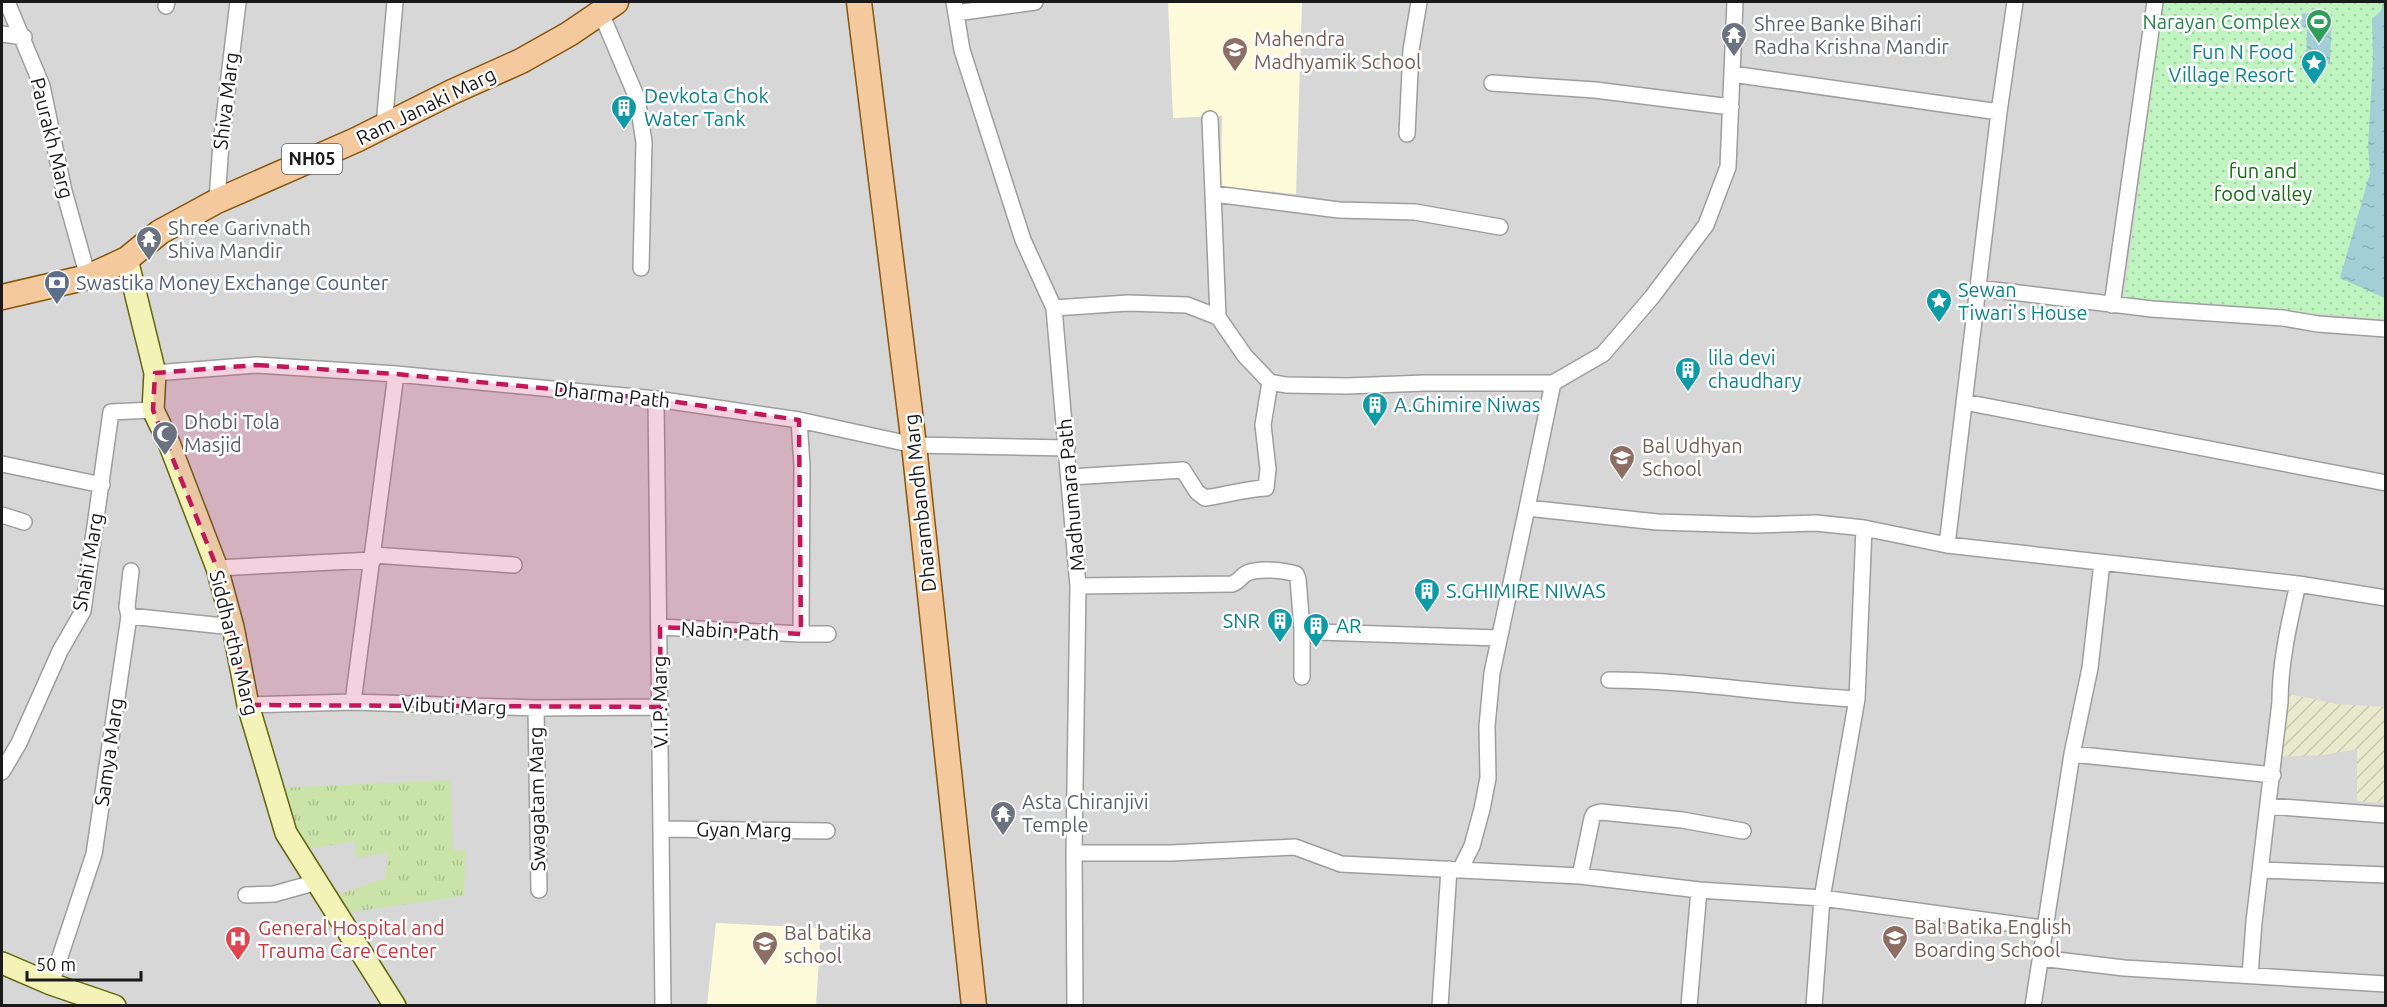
<svg xmlns="http://www.w3.org/2000/svg" width="2387" height="1007" font-family="Ubuntu,sans-serif">
<defs>
<pattern id="farmland-furrows" width="10" height="10" patternUnits="userSpaceOnUse" patternTransform="scale(1.5)"><rect width="10" height="10" fill="#e9e9cd"/><path d="M-1 1l2-2M0 10L10 0M9 11l2-2" fill="none" stroke="#c7c7af"/></pattern>
<pattern id="grass-tufts" width="24" height="20" patternUnits="userSpaceOnUse" patternTransform="scale(1.5)"><rect width="24" height="20" fill="#c9e3a9"/><path d="M3 7l-1-3M5 7V3M7 7l1-3M15 17l-1-3M17 17v-4M19 17l1-3" fill="none" stroke="#acc291"/></pattern>
<pattern id="park-dots" width="8" height="8" patternUnits="userSpaceOnUse" patternTransform="scale(1.5)"><rect width="8" height="8" fill="#bff4c0"/><path d="M2 2h.1M6 6h.1" fill="none" stroke="#a4d1a4" stroke-width="1.8" stroke-linecap="round"/></pattern>
<pattern id="water-ripples" width="26" height="14" patternUnits="userSpaceOnUse" patternTransform="scale(1.5)"><rect width="26" height="14" fill="#a4ced6"/><path d="M2 4q2-2 4 0t4 0M15 11q2-2 4 0t4 0" fill="none" stroke="#8db0b7"/></pattern>
</defs>
<rect width="100%" height="100%" fill="#ebe7e1"/>
<!-- residential -->
<path fill="#d8d7d8" d="M2,2H2385V1005L2,1006Z"/>
<!-- education -->
<path fill="#fcfad9" d="M1168,2H1302L1296,194L1221,187L1222,116L1173,118Z
M716,923L821,928L816,1005H707Z"/>
<!-- farmland -->
<path fill="url(#farmland-furrows)" d="M2284,693L2337,704L2385,707V803L2357,801V749L2323,755L2277,757Z"/>
<!-- grass -->
<path fill="url(#grass-tufts)" d="M450,780L453,850H466L464,896L346,913L334,896L385,878L388,853L356,858L355,841L304,850L279,788Z"/>
<!-- park -->
<path fill="url(#park-dots)" d="M2163,2H2385V319L2124,298Z"/>
<!-- water -->
<path fill="url(#water-ripples)" d="M2383,2H2386L2385,298L2340,278L2370,173L2368,147L2373,58L2372,19L2381,11Z
M2302,13L2332,14L2330,64L2306,63L2307,28L2301,27Z"/>
<g fill="none" stroke-linecap="round" stroke-linejoin="round">
<defs>
<path id="street" d="M7,2L42,86L64,191L88,277
M954,2L962,50L1023,240L1054,308L1078,586L1074,853L1075,1006
M1735,2L1728,167L1706,225L1652,297L1603,354L1553,383L1527,508L1657,522L1754,525L1816,523L1864,528L1947,545L2298,584L2386,598
M166,6L167,2
M601,13L637,98L644,142L641,268
M956,13L1035,2
M2,34L24,37
M1732,74L1999,112
M1492,83L1595,90L1731,107
M1210,119L1218,317
M384,126L395,2
M1407,134L1411,50L1419,2
M1214,194L1339,210L1415,212L1500,227
M217,201L221,143L238,2
M1978,288L2152,309L2283,318L2318,324L2386,329
M2112,305L2155,2
M1054,308L1128,303L1187,305L1218,317L1245,356L1270,382L1286,385L1347,386L1425,383H1553
M155,373L257,365L396,374L656,399L799,420L914,445L1067,448
M656,399L663,1006
M1964,402L2386,483
M2,464L102,485
M1070,477L1183,470L1197,492L1205,498C1226,495 1245,489 1266,488L1268,469L1263,425L1270,382
M2,515L24,522
M1947,545L1999,112L2015,2
M374,555L514,565
M217,568L373,560
M1078,586L1232,584C1239,582 1241,576 1247,573C1259,568 1284,570 1296,574L1298,579L1302,629L1318,632L1499,638
M129,616L127,607L131,571
M660,627L801,634L802,466L799,420
M801,634H828
M1302,677V629
M1609,680C1692,680 1774,695 1857,699
M353,702L396,374
M248,705L353,702L536,708L661,707
M536,708L539,890
M2072,754L2273,775
M2,772L19,743L60,651L83,611L111,412L153,410
M2268,806L2386,815
M661,829L827,831
M1074,853H1171L1295,847L1341,864L1580,876L1699,890L1822,898L2043,928
M1460,870L1472,846L1482,809L1488,778L1487,726L1492,673L1527,508
M2261,870L2386,875
M1580,876L1592,818L1594,814L1601,812L1682,820L1743,831
M246,895L274,894L317,882
M2040,958L2124,968L2386,984
M2250,975L2254,922L2280,702C2280,662 2289,624 2298,584
M51,984L94,854L129,616L233,627
M1440,1006L1449,869
M1689,1006L1699,890
M1814,1006L1822,898L1857,699L1864,528
M2033,1006L2072,754L2090,668L2102,563"/>
<path id="secondary" d="M127,259L155,373L153,410L169,443L217,568L233,627L248,705L286,833L395,1006
M2,963L51,984L115,1006"/>
<path id="primary" d="M859,2L914,445L974,1006
M2,297L88,277L127,259L160,232L217,201L356,140L452,92L521,61L569,34L616,2"/>
</defs>
<!-- street casing -->
<use href="#street" stroke="#9e9e9e" stroke-width="18"/>
<!-- secondary casing -->
<use href="#secondary" stroke="#62660d" stroke-width="24"/>
<!-- primary casing -->
<use href="#primary" stroke="#86560b" stroke-width="27"/>
<!-- street -->
<use href="#street" stroke="#fff" stroke-width="15"/>
<!-- secondary -->
<use href="#secondary" stroke="#f3f3b7" stroke-width="21"/>
<!-- primary -->
<use href="#primary" stroke="#f4c99d" stroke-width="24"/>
</g>
<!-- marked area -->
<path fill="#c2185b" fill-opacity="0.2" stroke="#c2185b" stroke-width="4.5" stroke-dasharray="12 8" stroke-linejoin="round" d="M257,365L396,374L656,399L799,420L801,634L660,627L661,707L248,705L217,568L153,410L155,373Z"/>
<!-- icons -->
<defs>
<symbol id="stadium-pin" viewBox="-11 -11 22 30"><path d="M0 17L-7.5 6A9.5 9.5 0 1 1 7.5 6Z" fill="#2e9e5b" stroke="#fff"/><path d="M0-5a6.5 5 0 1 0 0 10a6.5 5 0 1 0 0-10ZM-3.5-1.8h7v3.6h-7Z" fill="#fff"/></symbol>
<symbol id="temple-pin" viewBox="-11 -11 22 30"><path d="M0 17L-7.5 6A9.5 9.5 0 1 1 7.5 6Z" fill="#6b7280" stroke="#fff"/><path d="M0-6L5-2H3V0L6.5 2.5H4V6H1.5V3h-3V6H-4V2.5H-6.5L-3 0V-2H-5Z" fill="#fff"/></symbol>
<symbol id="school-pin" viewBox="-11 -11 22 30"><path d="M0 17L-7.5 6A9.5 9.5 0 1 1 7.5 6Z" fill="#8d6e63" stroke="#fff"/><path d="M0-5L7-2L0 1L-7-2ZM-4 1L0 2.5L4 1V4Q0 6-4 4Z" fill="#fff"/></symbol>
<symbol id="sight-pin" viewBox="-11 -11 22 30"><path d="M0 17L-7.5 6A9.5 9.5 0 1 1 7.5 6Z" fill="#0f9aa8" stroke="#fff"/><path d="M0-6L1.8-2.2L6-1.7L2.9 1.2L3.7 5.4L0 3.3L-3.7 5.4L-2.9 1.2L-6-1.7L-1.8-2.2Z" fill="#fff"/></symbol>
<symbol id="building-pin" viewBox="-11 -11 22 30"><path d="M0 17L-7.5 6A9.5 9.5 0 1 1 7.5 6Z" fill="#0f9aa8" stroke="#fff"/><path d="M-4-6H4V6H1V3H-1V6H-4ZM-2.5-4.3h1.7v1.8h-1.7ZM.8-4.3h1.7v1.8H.8ZM-2.5-1h1.7V.8h-1.7ZM.8-1h1.7V.8H.8Z" fill="#fff"/></symbol>
<symbol id="bank-pin" viewBox="-11 -11 22 30"><path d="M0 17L-7.5 6A9.5 9.5 0 1 1 7.5 6Z" fill="#5c6f8a" stroke="#fff"/><path d="M-6-4H6V4H-6ZM0-2.3a2.3 2.3 0 1 0 0 4.6a2.3 2.3 0 1 0 0-4.6Z" fill="#fff"/></symbol>
<symbol id="mosque-pin" viewBox="-11 -11 22 30"><path d="M0 17L-7.5 6A9.5 9.5 0 1 1 7.5 6Z" fill="#6b7280" stroke="#fff"/><path d="M3.5-4.9A6 6 0 1 0 3.5 4.9A5 5 0 1 1 3.5-4.9Z" fill="#fff"/></symbol>
<symbol id="hospital-pin" viewBox="-11 -11 22 30"><path d="M0 17L-7.5 6A9.5 9.5 0 1 1 7.5 6Z" fill="#e0444e" stroke="#fff"/><path d="M-5-5h3v3.5h4V-5h3V5h-3V1.5h-4V5h-3Z" fill="#fff"/></symbol>
</defs>
<g fill-rule="evenodd">
<use href="#stadium-pin" x="2304" y="7" width="30" height="40"/>
<use href="#temple-pin" x="1719" y="20" width="30" height="40"/>
<use href="#school-pin" x="1220" y="35" width="30" height="40"/>
<use href="#sight-pin" x="2299" y="48" width="30" height="40"/>
<use href="#building-pin" x="609" y="93" width="30" height="40"/>
<use href="#temple-pin" x="134" y="224" width="30" height="40"/>
<use href="#bank-pin" x="42" y="268" width="30" height="40"/>
<use href="#sight-pin" x="1924" y="286" width="30" height="40"/>
<use href="#building-pin" x="1673" y="355" width="30" height="40"/>
<use href="#building-pin" x="1360" y="390" width="30" height="40"/>
<use href="#mosque-pin" x="150" y="419" width="30" height="40"/>
<use href="#school-pin" x="1607" y="443" width="30" height="40"/>
<use href="#building-pin" x="1412" y="576" width="30" height="40"/>
<use href="#building-pin" x="1265" y="606" width="30" height="40"/>
<use href="#building-pin" x="1301" y="611" width="30" height="40"/>
<use href="#temple-pin" x="988" y="799" width="30" height="40"/>
<use href="#school-pin" x="1880" y="923" width="30" height="40"/>
<use href="#hospital-pin" x="223" y="924" width="30" height="40"/>
<use href="#school-pin" x="750" y="929" width="30" height="40"/>
</g>
<g text-anchor="middle" stroke-width="5" stroke-linejoin="round" paint-order="stroke">
<!-- shield labels -->
<rect fill="#fff" stroke="#5f5f5f" stroke-width="1.5" x="282" y="144" width="60" height="30" rx="4.5"/>
<g font-size="18" font-weight="bold" fill="#1a1a1a">
<text x="312" y="165">NH05</text>
</g>
<!-- leisure labels -->
<g font-size="20" fill="#27864d" stroke="#fff" text-anchor="end">
<text x="2300" y="29">Narayan Complex</text>
</g>
<!-- worship labels -->
<g font-size="20" fill="#5b616d" stroke="#fff" text-anchor="start">
<text x="1754" y="31">Shree Banke Bihari<tspan x="1754" dy="23">Radha Krishna Mandir</tspan></text>
<text x="168" y="235">Shree Garivnath<tspan x="168" dy="23">Shiva Mandir</tspan></text>
<text x="184" y="429">Dhobi Tola<tspan x="184" dy="23">Masjid</tspan></text>
<text x="1022" y="809">Asta Chiranjivi<tspan x="1022" dy="23">Temple</tspan></text>
</g>
<!-- education labels -->
<g font-size="20" fill="#785e54" stroke="#fff" text-anchor="start">
<text x="1254" y="46">Mahendra<tspan x="1254" dy="23">Madhyamik School</tspan></text>
<text x="1642" y="453">Bal Udhyan<tspan x="1642" dy="23">School</tspan></text>
<text x="1914" y="934">Bal Batika English<tspan x="1914" dy="23">Boarding School</tspan></text>
<text x="784" y="940">Bal batika<tspan x="784" dy="23">school</tspan></text>
</g>
<!-- culture labels -->
<g font-size="20" fill="#0d838f" stroke="#fff" text-anchor="start">
<text x="2294" y="59" text-anchor="end">Fun N Food<tspan x="2294" dy="23">Village Resort</tspan></text>
<text x="644" y="103">Devkota Chok<tspan x="644" dy="23">Water Tank</tspan></text>
<text x="1958" y="297">Sewan<tspan x="1958" dy="23">Tiwari's House</tspan></text>
<text x="1708" y="365">lila devi<tspan x="1708" dy="23">chaudhary</tspan></text>
<text x="1394" y="412">A.Ghimire Niwas</text>
<text x="1446" y="598">S.GHIMIRE NIWAS</text>
<text x="1260" y="628" text-anchor="end">SNR</text>
<text x="1336" y="633">AR</text>
</g>
<!-- street labels -->
<g font-size="20" fill="#1a1a1a" stroke="#fff">
<text transform="translate(226 101) rotate(-83)" y="7">Shiva Marg</text>
<text transform="translate(426 106) rotate(-26)" y="7">Ram Janaki Marg</text>
<text transform="translate(52 138) rotate(76)" y="7">Paurakh Marg</text>
<text transform="translate(612 395) rotate(6)" y="7">Dharma Path</text>
<text transform="translate(1071 495) rotate(-95)" y="7">Madhumara Path</text>
<text transform="translate(920 503) rotate(-96)" y="7">Dharambandh Marg</text>
<text transform="translate(88 562) rotate(-80)" y="7">Shahi Marg</text>
<text transform="translate(730 631) rotate(3)" y="7">Nabin Path</text>
<text transform="translate(234 643) rotate(76)" y="7">Siddhartha Marg</text>
<text transform="translate(660 702) rotate(-91)" y="7">V.I.P. Marg</text>
<text transform="translate(454 706) rotate(2)" y="7">Vibuti Marg</text>
<text transform="translate(109 752) rotate(-82)" y="7">Samya Marg</text>
<text transform="translate(537 799) rotate(-91)" y="7">Swagatam Marg</text>
<text transform="translate(744 830) rotate(1)" y="7">Gyan Marg</text>
</g>
<!-- park labels -->
<g font-size="20" fill="#136e15" stroke="#fff">
<text x="2263" y="178">fun and<tspan x="2263" dy="23">food valley</tspan></text>
</g>
<!-- service labels -->
<g font-size="20" fill="#4e5e75" stroke="#fff" text-anchor="start">
<text x="76" y="290">Swastika Money Exchange Counter</text>
</g>
<!-- health labels -->
<g font-size="20" fill="#be3a42" stroke="#fff" text-anchor="start">
<text x="258" y="935">General Hospital and<tspan x="258" dy="23">Trauma Care Center</tspan></text>
</g>
</g>
<!-- border -->
<rect width="2387" height="1007" fill="none" stroke="#1a1a1a" stroke-width="6"/>
<!-- scale -->
<path d="M27 971v9h114v-9" fill="none" stroke="#1a1a1a" stroke-width="3"/>
<text x="36" y="971" font-size="18" fill="#1a1a1a" stroke="#ffffff" stroke-width="4.5" paint-order="stroke">50 m</text>
</svg>
